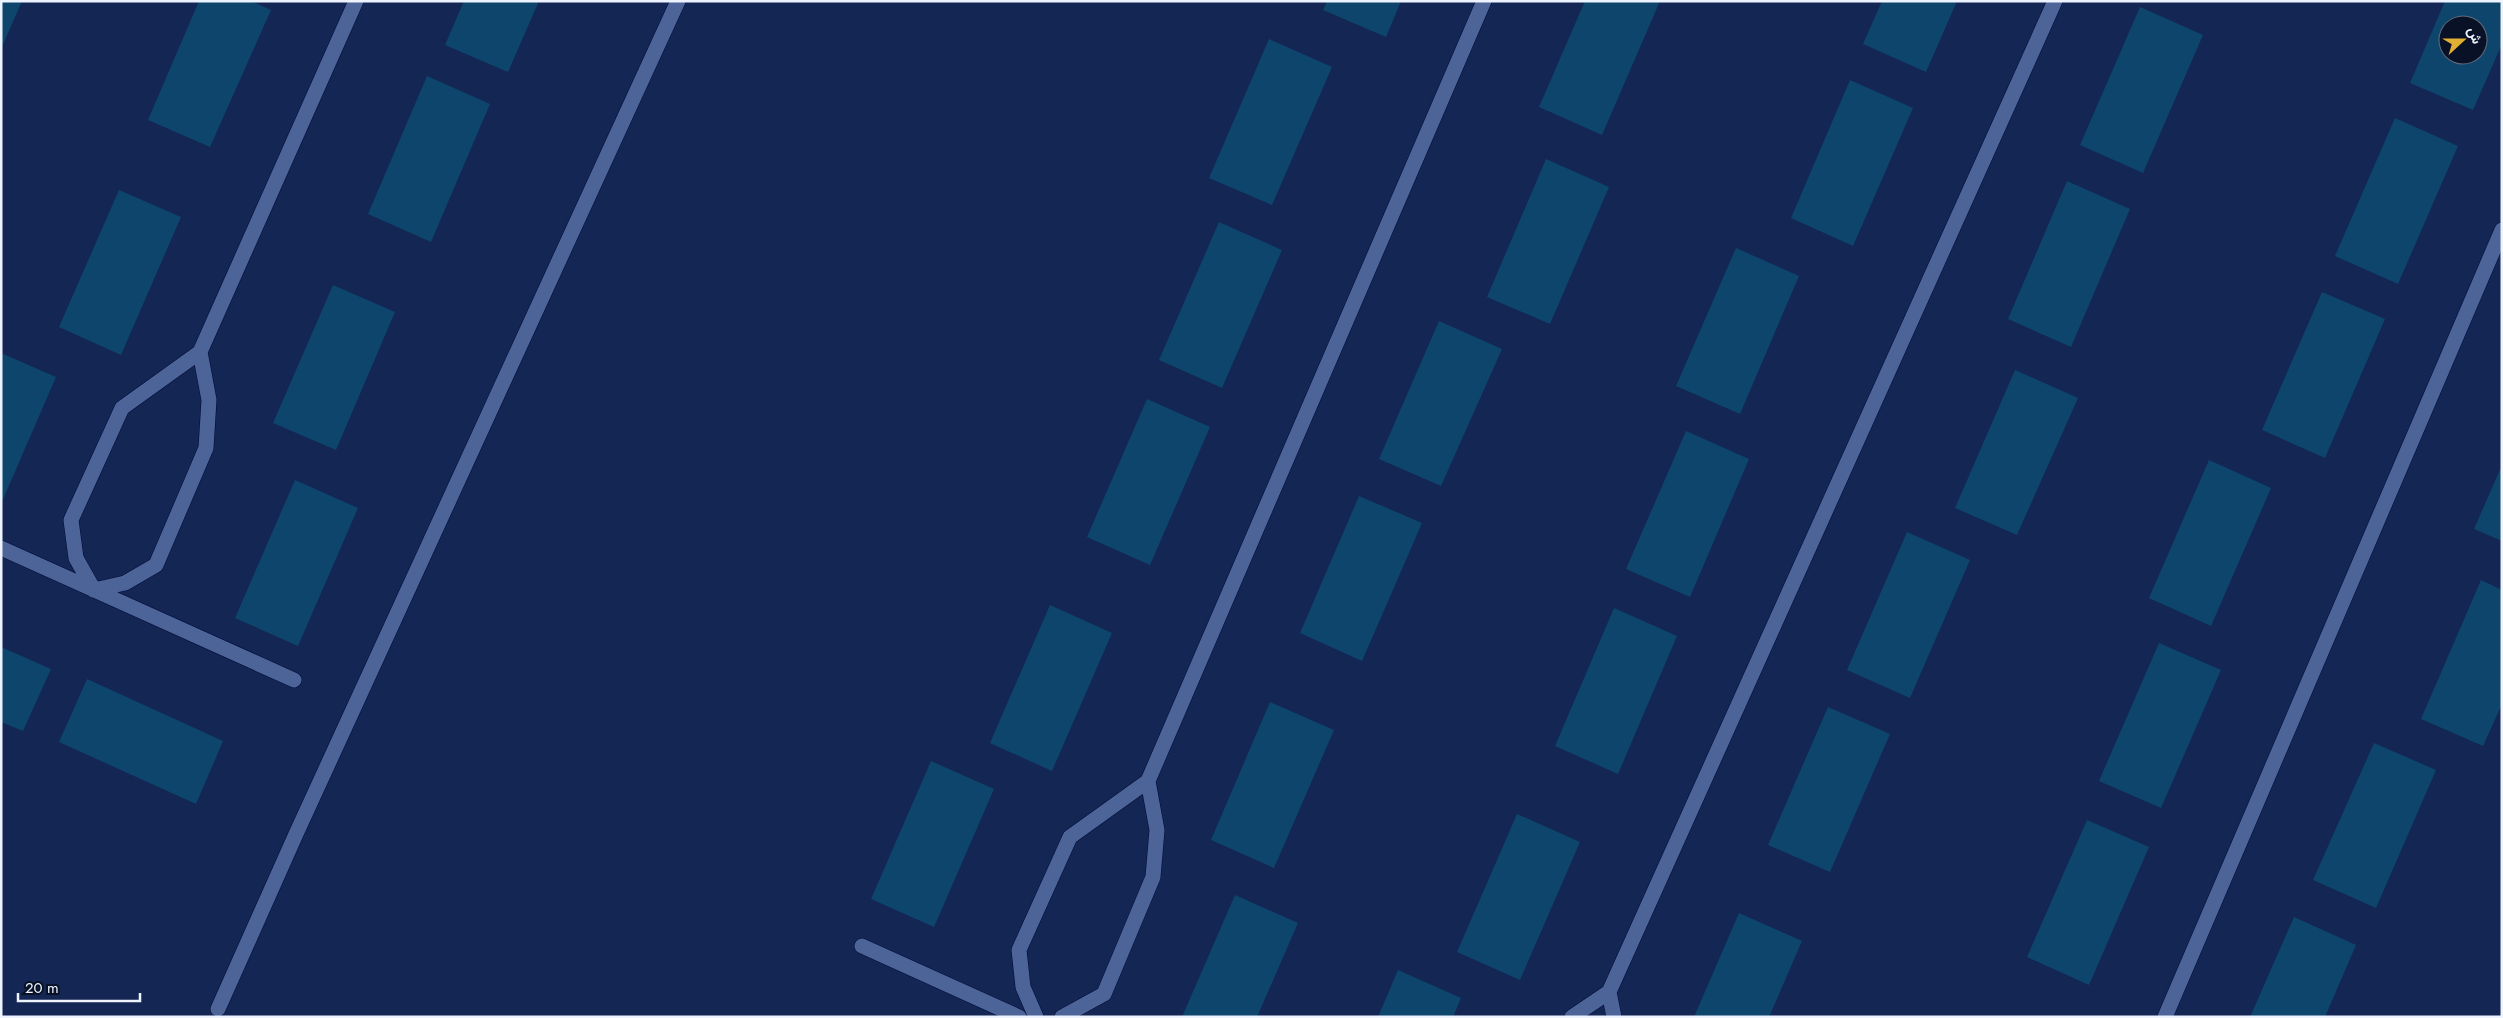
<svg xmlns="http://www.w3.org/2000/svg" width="2503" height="1018" font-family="Jost,Vazirmatn,sans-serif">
<rect width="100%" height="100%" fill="#142654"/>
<!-- building -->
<path fill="#0d456d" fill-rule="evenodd" d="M1,1H22L1,49Z
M199,1H251L271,10L210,147L148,120Z
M464,1H539L508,72L445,45Z
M1327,1H1401L1386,37L1323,10Z
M1585,1H1660L1602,135L1539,107Z
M1882,1H1957L1926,72L1863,44Z
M2445,1H2502V44L2473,110L2410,83ZM2448,25H2478V55H2448Z
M2140,7L2203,35L2143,173L2080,145Z
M1269,39L1332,67L1272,205L1209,178Z
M427,76L490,104L431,242L368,214Z
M1850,80L1913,108L1853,246L1791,218Z
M2395,118L2458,146L2398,284L2335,256Z
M1546,159L1609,187L1550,324L1487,297Z
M2067,181L2130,209L2071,347L2008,319Z
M119,190L181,217L121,355L59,327Z
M1219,222L1282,250L1222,388L1159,360Z
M1736,248L1799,276L1740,414L1676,386Z
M333,285L395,312L336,450L273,423Z
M2322,292L2385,319L2325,458L2262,430Z
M1439,321L1502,349L1441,486L1379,459Z
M1,353L56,377L1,504Z
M2015,370L2078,398L2017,535L1955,508Z
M1147,399L1210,427L1150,565L1087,537Z
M1686,431L1749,459L1690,597L1626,569Z
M2209,460L2271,488L2211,626L2149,598Z
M2502,465V541L2474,529Z
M295,480L358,508L298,646L235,618Z
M1359,496L1422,523L1362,661L1300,633Z
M1907,532L1970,560L1910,698L1847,670Z
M2481,580L2502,590V704L2483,746L2421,719Z
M1050,605L1112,633L1052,771L990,743Z
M1614,608L1677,636L1618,774L1555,746Z
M2159,643L2221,670L2161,808L2099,781Z
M1,647L51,669L23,731L1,722Z
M87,679L223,741L196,804L59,742Z
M1270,702L1334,730L1274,868L1211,840Z
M1828,707L1890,734L1830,872L1768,845Z
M2374,743L2436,770L2376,908L2313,880Z
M931,761L994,789L934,927L871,899Z
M1517,814L1580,842L1520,980L1457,952Z
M2087,820L2149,847L2089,985L2027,957Z
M1235,895L1298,923L1257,1017H1182Z
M1739,913L1802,941L1769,1017H1694Z
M2294,917L2356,945L2325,1017H2250Z
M1398,970L1461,998L1453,1017H1378Z"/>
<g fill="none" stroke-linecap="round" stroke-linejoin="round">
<defs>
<path id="minor" d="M200,352L209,400L206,448L156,565L125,583L94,590L76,558L71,520L122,408L200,352L356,1
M1,548L294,680
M862,946L1019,1017
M1609,992L1614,1017
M218,1009L296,834L678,1
M1036,1017L1023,987L1019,950L1070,837L1148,781L1484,1
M1062,1017L1104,994L1153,877L1157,830L1148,781
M1572,1017L1609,992L2055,1
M2165,1017L2502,230"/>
</defs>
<!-- minor casing -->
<use href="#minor" stroke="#020b38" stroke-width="16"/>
<!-- minor -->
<use href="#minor" stroke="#4d6498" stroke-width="15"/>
</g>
<!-- border -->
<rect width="2503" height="1018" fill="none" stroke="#edf3ff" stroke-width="5"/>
<!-- north arrow -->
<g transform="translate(2463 40) rotate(69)"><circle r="24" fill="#081125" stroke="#646b7c"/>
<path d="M0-4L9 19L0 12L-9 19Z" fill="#e1af34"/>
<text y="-8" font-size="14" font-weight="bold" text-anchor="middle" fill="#edf3ff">ش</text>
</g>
<!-- scale -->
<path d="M18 993v8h122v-8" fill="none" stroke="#edf3ff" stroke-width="2.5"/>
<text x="25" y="993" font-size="15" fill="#edf3ff" stroke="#081125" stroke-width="4" paint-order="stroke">20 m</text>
</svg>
